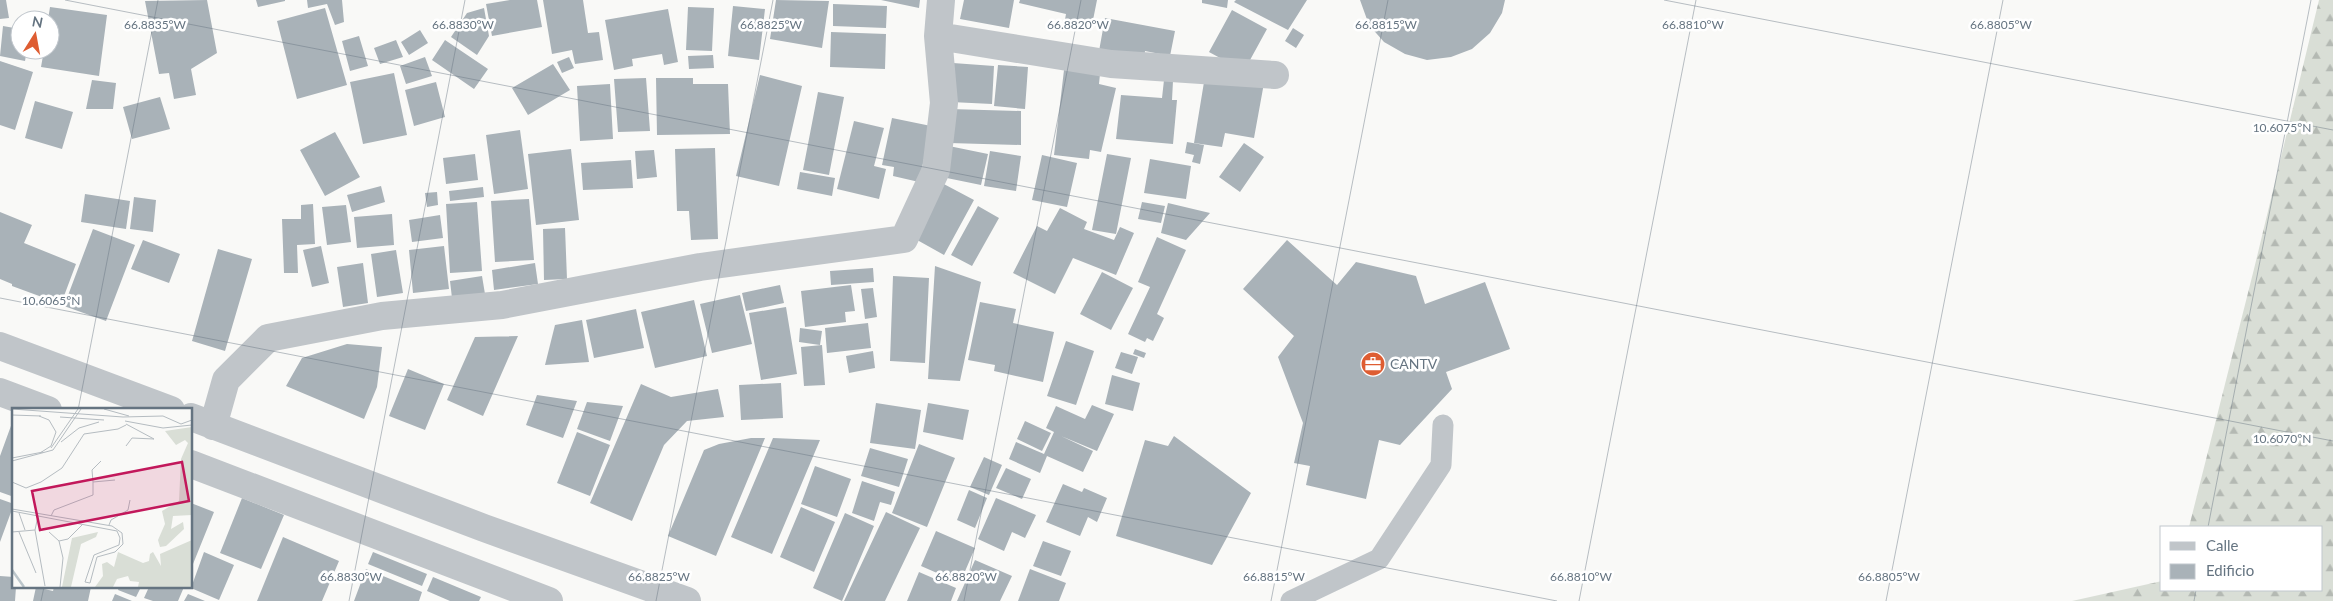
<svg xmlns="http://www.w3.org/2000/svg" width="2333" height="601" font-family="Lato,sans-serif">
<defs>
<pattern id="forest-firs" width="22" height="20" patternUnits="userSpaceOnUse" patternTransform="scale(1.25)"><rect width="22" height="20" fill="#d9ded6"/><path d="M5 1l3.5 6h-7zM16 11l3.5 6h-7z" fill="#b4b9b3"/></pattern>
</defs>
<rect width="100%" height="100%" fill="#f9f9f7"/>
<!-- forest -->
<path fill="url(#forest-firs)" d="M2319,0H2333V601H2072L2162,581V590H2322V527H2189L2254,269Z"/>
<!-- building -->
<path fill="#a9b2b8" d="M0,0H6L9,18L0,19Z
M207,0L217,53L191,69L196,95L174,99L169,73L159,74L145,1Z
M256,0H285V1L258,7Z
M307,0H342L344,22L335,25L327,4L308,8Z
M510,0H537L542,27L492,36L486,4Z
M543,0H583L588,33L599,32L603,60L575,64L572,50L552,54Z
M776,0L829,1L822,48L770,39Z
M881,0H920L919,8Z
M964,0H1014L1009,28L960,19Z
M1020,0H1097L1091,30L1064,25L1066,14L1019,3Z
M1202,0H1228L1227,8L1202,3Z
M1236,0H1307L1288,30L1234,2Z
M1360,0H1505L1502,13L1490,33L1472,49L1451,57L1427,60L1405,54L1384,42L1369,25Z
M833,4L887,6L886,28L833,26Z
M733,6L765,9L759,60L728,56Z
M50,7L107,15L99,76L41,67L44,50H50V20H48Z
M688,7L714,8L712,51L686,50Z
M325,8L347,85L297,99L277,21Z
M484,8L489,36L477,55L451,37L467,13Z
M668,9L678,62L664,65L662,54L632,59L633,66L614,70L605,20Z
M1232,10L1267,29L1244,71L1209,52Z
M1105,18L1175,31L1170,56L1145,51L1144,59L1099,51Z
M3,26L20,29V50H27L25,61L0,56Z
M1293,28L1304,35L1296,48L1285,41Z
M420,30L428,43L409,55L401,42Z
M831,32L886,34L885,69L830,67Z
M359,36L368,66L350,71L342,41Z
M396,40L403,57L380,64L374,48Z
M445,40L488,69L474,89L432,60Z
M713,55L714,68L689,69L688,56Z
M425,57L432,76L406,84L400,66Z
M569,57L574,68L562,73L557,62Z
M0,61L33,72L15,130L0,125Z
M953,63L994,66L992,104L951,102Z
M553,64L570,90L528,115L512,88Z
M998,65L1028,67L1025,109L994,106Z
M1064,70L1100,74L1099,84L1116,88L1101,152L1090,150L1089,159L1054,155Z
M394,73L407,135L363,144L350,82Z
M760,75L802,86L779,186L736,176Z
M1205,76L1264,83L1254,138L1225,133L1222,147L1194,143Z
M646,78L650,131L618,132L614,79Z
M656,78H693V84H728L730,134L657,135Z
M92,80L116,83L113,109H86Z
M1164,80L1173,81L1172,100H1177L1173,144L1116,139L1121,95L1162,98Z
M436,82L445,117L414,126L405,90Z
M610,84L613,139L580,141L577,86Z
M818,92L844,97L829,175L803,170Z
M160,97L170,129L132,139L123,107Z
M35,101L73,112L62,149L25,138Z
M950,109L1021,111V145L949,143Z
M892,118L931,126L919,182L893,176L894,167L882,165Z
M854,121L884,128L874,166L886,169L879,199L837,189Z
M520,130L528,189L494,194L486,135Z
M335,132L360,177L325,196L300,150Z
M1187,142L1204,145L1200,164L1192,162L1194,155L1185,153Z
M1244,143L1264,157L1240,192L1219,177Z
M944,145L988,154L981,185L937,176Z
M715,148L718,239L691,240L689,211H677L675,149Z
M571,149L579,220L536,225L528,154Z
M654,150L657,177L637,179L635,151Z
M990,151L1021,156L1016,191L984,186Z
M475,154L478,180L446,184L443,158Z
M1107,154L1131,158L1116,234L1092,230Z
M1042,155L1077,163L1067,207L1032,200Z
M1150,159L1191,166L1186,199L1144,193Z
M631,160L633,188L583,190L581,163Z
M800,172L835,178L832,196L797,189Z
M940,182L974,200L944,255L910,236Z
M381,186L385,202L352,212L347,195Z
M483,187L484,197L450,201L449,191Z
M437,192L438,205L427,207L425,193Z
M85,194L130,201L126,229L81,222Z
M134,197L156,200L153,232L130,229Z
M529,199L534,260L495,262L491,201Z
M477,202L482,271L450,273L446,204Z
M1142,202L1165,206L1161,223L1138,219Z
M1168,203L1210,213L1186,240L1161,233Z
M313,204L315,244L297,245L298,273H284L282,219H301V205Z
M346,205L351,242L327,245L322,207Z
M978,206L999,218L972,266L951,255Z
M1060,208L1087,222L1084,229L1114,240L1120,227L1134,233L1116,275L1073,258L1055,294L1013,273L1037,226L1047,231Z
M0,212L32,225L24,243L76,264L61,304L12,286V284L0,279Z
M392,214L394,245L357,248L354,217Z
M440,215L443,238L412,242L409,220Z
M565,228L567,279L544,280L543,229Z
M93,229L135,245L106,321L64,306Z
M1157,237L1186,250L1157,314L1164,318L1153,341L1147,338L1145,342L1128,334L1150,287L1138,282Z
M143,240L180,254L169,283L131,269Z
M1287,240L1337,285L1356,262L1416,276L1425,304L1485,282L1510,349L1446,372L1452,389L1400,445L1379,440L1366,499L1306,485L1310,466L1294,463L1303,423L1278,357L1294,336L1243,289Z
M321,246L329,283L312,287L303,250Z
M444,246L449,289L413,293L409,250Z
M218,249L252,259L225,351L192,341Z
M396,250L403,293L377,297L371,254Z
M363,263L368,303L343,307L337,267Z
M535,263L538,284L494,290L492,270Z
M935,266L981,282L960,381L928,379Z
M873,268L874,282L831,285L830,271Z
M1102,272L1133,288L1111,330L1080,314Z
M482,276L485,294L452,298L450,281Z
M893,276L929,278L925,363L890,361Z
M780,285L784,303L746,311L742,293Z
M851,285L855,311L845,312L846,322L805,327L801,291Z
M873,288L877,317L865,319L861,289Z
M740,295L752,344L712,353L700,304Z
M694,300L707,356L655,368L641,312Z
M980,302L1016,309L1013,323L1054,332L1043,382L994,371L995,365L968,360Z
M786,307L797,374L761,380L749,313Z
M636,309L644,348L594,358L586,320Z
M582,320L589,362L545,365L555,325Z
M868,323L871,348L827,353L825,328Z
M800,328L822,331L820,345L799,342Z
M518,336L483,416L447,400L475,337Z
M1066,341L1094,351L1076,405L1047,396Z
M347,344L382,347L377,387L364,419L286,386L302,358Z
M822,345L825,385L804,386L801,347Z
M1135,349L1146,353L1144,358L1133,354Z
M873,351L875,368L849,373L846,356Z
M1121,352L1138,357L1132,374L1115,368Z
M408,369L444,384L425,430L389,416Z
M1112,375L1140,383L1133,411L1105,404Z
M781,383L783,418L741,420L739,385Z
M641,384L671,397L718,389L724,417L687,421L664,445L632,521L590,503Z
M537,395L577,401L563,438L526,425Z
M587,402L623,406L610,441L577,429Z
M876,403L921,410L915,449L870,443Z
M928,403L969,410L963,440L923,432Z
M1092,405L1114,414L1097,451L1061,436L1093,451L1083,472L1047,456L1040,473L1009,459L1016,442L1044,454L1054,432L1046,428L1056,406L1085,419Z
M1025,421L1051,433L1042,451L1017,439Z
M12,423H14V497L0,492V456Z
M577,432L610,445L590,496L557,483Z
M1174,436L1251,493L1212,565L1116,536L1145,440L1168,446Z
M751,438H765L716,556L668,536L704,450L719,444Z
M773,438L820,440L772,554L731,537Z
M919,444L955,458L927,527L892,513Z
M870,448L908,459L899,487L861,476Z
M984,457L1002,465L989,495L970,487Z
M815,466L851,479L837,517L801,504Z
M1006,468L1031,479L1022,499L996,488Z
M862,481L895,492L891,505L880,502L874,521L852,513Z
M1063,484L1082,492L1084,488L1107,498L1097,522L1088,517L1080,536L1046,522Z
M969,490L987,498L975,528L957,520Z
M242,498L284,515L261,569L220,553Z
M996,498L1036,515L1025,538L1012,532L1004,551L978,539Z
M0,499L14,504L0,542Z
M191,503L214,512L193,564L191,563Z
M801,507L835,522L814,572L780,557Z
M886,512L920,528L885,601H844Z
M845,513L874,526L842,601L813,588Z
M936,531L975,548L960,583L921,566Z
M283,537L339,561L322,601H257Z
M1043,541L1071,551L1061,576L1033,566Z
M204,552L234,565L219,600L191,588Z
M373,552L427,574L422,586L368,564Z
M975,560L1012,576L1000,601H957Z
M366,569L422,592L419,601H354Z
M1030,569L1066,583L1059,601H1018Z
M919,572L956,588L951,601H907Z
M0,576L14,577V587H16L15,601H0Z
M433,577L481,597L479,601H450L427,591Z
M36,587L53,591L54,587H91L88,601H33Z
M119,587H141L136,597L118,590Z
M149,587H184L178,601H153L144,598Z
M115,594L132,601H112Z
M188,594L205,601H184Z"/>
<g fill="none" stroke-linecap="round" stroke-linejoin="round">
<!-- service -->
<path stroke="#c0c5c9" stroke-width="21" d="M1291,601L1379,559L1441,465L1443,425"/>
<!-- minor -->
<path stroke="#c0c5c9" stroke-width="28" d="M938,36L941,0
M0,346L171,410
M0,392L48,410
M191,417L484,528L687,601
M213,426L226,380L268,338L382,316L502,305L700,267L904,239L936,170L944,103L938,36L1111,64L1275,75
M191,464L549,601"/>
</g>
<!-- ticks -->
<path fill="none" stroke="#657481" stroke-width="1" stroke-opacity="0.45" d="M65,0L2333,441M1664,0L2333,130M0,298L1557,601M78,410L158,0M2208,527L2311,0M41,601L44,587M349,601L465,0M656,601L773,0M964,601L1081,0M1271,601L1388,0M1579,601L1696,0M1886,601L2003,0M2194,601L2196,590"/>
<!-- icons -->
<defs>
<symbol id="office-disc" viewBox="-11 -11 22 22"><circle r="9.5" fill="#de5d32" stroke="#fff"/><path d="M-6-3h4V-5.5h4V-3h4V5H-6ZM-1-4.5V-3h2v-1.5ZM-6 0V1H6V0Z" fill="#fff"/></symbol>
</defs>
<g fill-rule="evenodd">
<use href="#office-disc" x="1359" y="350" width="28" height="28"/>
</g>
<g text-anchor="middle" stroke-width="5" stroke-linejoin="round" paint-order="stroke">
<!-- poi labels -->
<g font-size="14" fill="#657481" stroke="#fff" text-anchor="start">
<text x="1390" y="369">CANTV</text>
</g>
</g>
<!-- overview -->
<g transform="translate(12 408)">
<rect width="180" height="180" fill="#f9f9f7"/>
<path d="M180,19V107L161,108L159,121L171,114L172,121L154,138L148,139L146,132L153,116L150,103L167,93L169,51L176,35L173,32L164,37L153,23ZM86,124L84,129L69,136L59,179H50L60,130ZM180,132V179H126L127,174L118,173L116,168L105,171L101,179H83L91,168L90,156L95,154L102,159L106,144L131,155L137,153L138,146L141,144L149,158L148,146Z" fill="#d9ded6"/>
<path fill="none" stroke="#bcc6cb" stroke-width="2.5" d="M0,162L12,179"/>
<path fill="none" stroke="#b5bcc1" stroke-width="1" d="M0,1L111,9L151,8L169,16L180,12M92,1L117,8M0,7L29,8M27,8L37,12L44,24L39,38L28,45M48,9L92,12M113,13L151,20L180,17M49,34L67,20L87,14M114,38L120,30L142,31L114,16M39,40L66,1M0,50L31,44M0,53L41,42L69,1M0,74L14,80L29,74L50,60L72,26L106,21L114,17M81,74L80,62L89,53M0,101L100,118L110,125L111,136L103,144L85,149L78,175L73,174L82,147L107,137L108,130L105,123L0,103M7,105L13,122M26,108L23,122L33,178M39,108L42,102L81,87V74L103,72M97,117L99,112L116,102L118,92M0,124L23,122M7,124L24,165M37,124L47,133L51,150L48,179M47,133L56,131L71,116"/>
<path fill="#c2185b" fill-opacity="0.15" stroke="#c2185b" stroke-width="2.5" d="M170,54L177,93L28,122L20,83Z"/>
<rect width="180" height="180" fill="none" stroke="#657481" stroke-width="2.5"/>
</g>
<g font-size="12" text-anchor="middle" fill="#657481" stroke="#fff" stroke-width="5" stroke-linejoin="round" paint-order="stroke">
<text x="155" y="29">66.8835°W</text>
<text x="463" y="29">66.8830°W</text>
<text x="771" y="29">66.8825°W</text>
<text x="1078" y="29">66.8820°W</text>
<text x="1386" y="29">66.8815°W</text>
<text x="1693" y="29">66.8810°W</text>
<text x="2001" y="29">66.8805°W</text>
<text x="2282" y="132">10.6075°N</text>
<text x="51" y="305">10.6065°N</text>
<text x="2282" y="443">10.6070°N</text>
<text x="351" y="581">66.8830°W</text>
<text x="659" y="581">66.8825°W</text>
<text x="966" y="581">66.8820°W</text>
<text x="1274" y="581">66.8815°W</text>
<text x="1581" y="581">66.8810°W</text>
<text x="1889" y="581">66.8805°W</text>
</g>
<!-- legend -->
<rect x="2160" y="526" width="162" height="65" fill="#ffffff" stroke="#c1c7cd"/>
<rect x="2170" y="542" width="25" height="8" fill="#c0c5c9" stroke="#c1c7cd"/>
<text x="2206" y="551" font-size="15" fill="#657481">Calle</text>
<rect x="2170" y="564" width="25" height="15" fill="#a9b2b8" stroke="#c1c7cd"/>
<text x="2206" y="576" font-size="15" fill="#657481">Edificio</text>
<!-- north arrow -->
<g transform="translate(35 35) rotate(11)"><circle r="24" fill="#ffffff" stroke="#c1c7cd"/>
<path d="M0-4L9 19L0 12L-9 19Z" fill="#de5d32"/>
<text y="-8" font-size="14" font-weight="bold" text-anchor="middle" fill="#657481">N</text>
</g>
</svg>
